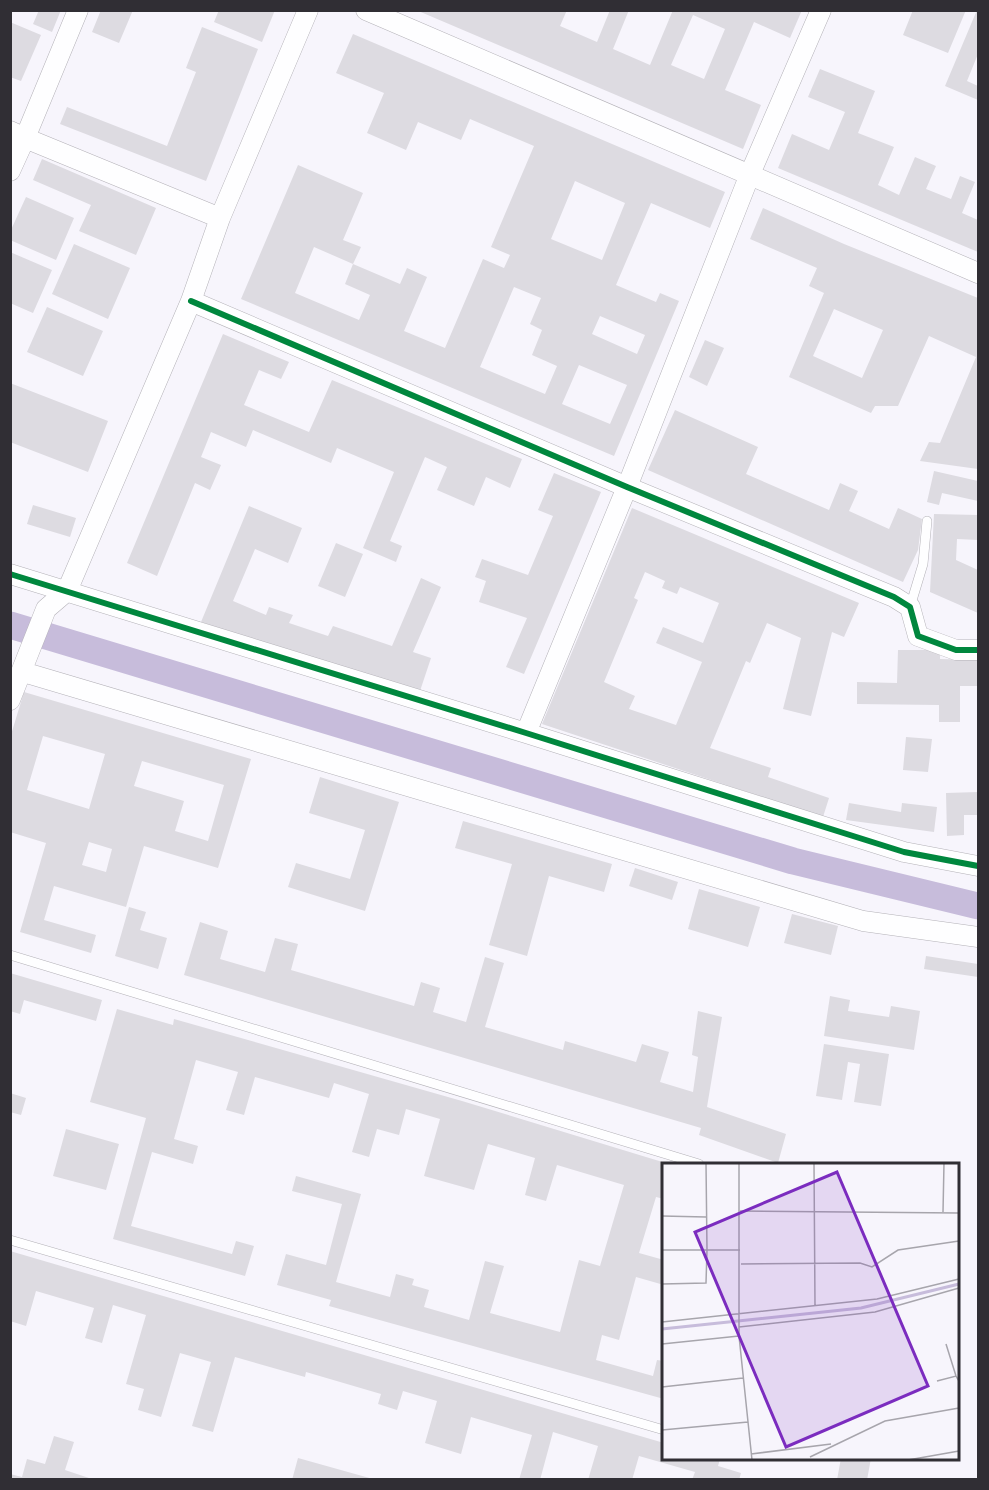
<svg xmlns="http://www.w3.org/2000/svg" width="989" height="1490" font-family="Spectral,serif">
<rect width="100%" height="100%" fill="#f7f5fc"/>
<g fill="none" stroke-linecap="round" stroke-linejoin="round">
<!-- canal -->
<path stroke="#c7bcdb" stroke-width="27" d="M10,625L793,861L978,906"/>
</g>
<!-- building -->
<path fill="#dddbe1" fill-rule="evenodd" d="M39,10H61L52,32L33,24Z
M101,10H133L119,43L92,32Z
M219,10H275L262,42L214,22Z
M416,10H567L560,26L597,42L610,10H629L613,49L650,65L673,10H802L790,38L754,22L725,90L761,105L743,149ZM693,15L725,29L704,79L671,65Z
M913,10H966L948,53L903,35Z
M977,10H978V54L967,81L978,86V100L945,86Z
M10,22L41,35L21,81L10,77Z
M202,27L258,49L206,181L60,124L67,107L167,146L196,72L186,68Z
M353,34L725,192L710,228L651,203L616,285L656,302L660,293L679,301L614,456L241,299L298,165L363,193L343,240L361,247L353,264L314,247L295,293L359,320L370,295L345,284L353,264L400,284L407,268L427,277L404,331L445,348L483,259L504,268L510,255L491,247L534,146L470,119L461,140L418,122L406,150L367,133L384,93L336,73ZM575,181L625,203L602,260L551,239ZM514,287L541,298L530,324L542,330L532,355L557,366L545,394L480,367ZM600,316L645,335L637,354L592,334ZM579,365L627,385L610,424L562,404Z
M820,69L875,91L858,133L894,147L878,185L899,195L915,157L936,166L926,189L951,199L960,176L975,182L962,213L978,220V252L778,168L792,134L829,150L845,112L808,97Z
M42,159L156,208L136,255L79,231L91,205L33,180Z
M26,197L74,218L56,260L10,240V232Z
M763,208L844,244L978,298V469L920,461L929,442L940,443L976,357L929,336L898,406H875L871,413L789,377L824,293L809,286L817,268L750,239ZM834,309L883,330L862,378L813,356Z
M74,244L130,268L108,319L52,294Z
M10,252L52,270L33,313L10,303Z
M47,307L103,331L83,376L27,352Z
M223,334L289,362L281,379L259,370L244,405L309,432L332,380L522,459L510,488L486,477L474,506L437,490L447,467L425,457L390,541L402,546L396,562L363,548L394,472L337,448L331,463L253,430L246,447L211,432L201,457L221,465L210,490L195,483L157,576L127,563Z
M705,340L724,348L707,386L689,377Z
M10,383L108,421L88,472L10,442Z
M675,410L758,447L746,474L829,510L840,483L858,491L849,511L889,529L898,508L922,519L918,550L903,582L648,470Z
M934,471L978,481V501L942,493L939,505L927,502Z
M554,473L601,492L524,674L506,667L527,618L479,602L486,581L475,577L482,559L528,575L553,516L538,510Z
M33,505L76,518L70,537L27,524Z
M249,506L302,528L288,563L255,549L233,601L266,615L269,607L293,615L289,623L328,636L333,626L392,646L421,578L441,587L413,652L431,658L419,694L201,622Z
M632,508L859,603L844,637L832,632L811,716L783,709L801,638L767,623L750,663L746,661L710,748L771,768L768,777L829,798L823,817L542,724ZM645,572L665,581L662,588L677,594L680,587L719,603L703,643L663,627L656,643L702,662L676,725L629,709L635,696L604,682L638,600L634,598Z
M934,514L978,515V540L957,539L956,560L978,570V613L930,592Z
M336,543L363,554L345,597L318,586Z
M898,650H940V659L978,660V686H960V722H939V705L857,704V682L897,683Z
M24,692L251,759L218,868L144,846L126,907L54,886L44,920L96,935L91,953L20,932L46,843L10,832V738ZM43,736L105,754L89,809L27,790ZM142,761L224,785L208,841L175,831L184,801L134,786ZM89,842L112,849L106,872L82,865Z
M906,737L932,739L928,772L903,770Z
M320,777L399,802L365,911L288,887L296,863L350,879L365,830L309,813Z
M978,792V815H964V835L947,836L946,793Z
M849,803L901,812L902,803L937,807L934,832L846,820Z
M463,821L612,864L604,892L549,876L527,956L489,945L512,864L455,848Z
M635,868L678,882L672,900L629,886Z
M699,889L760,907L748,947L688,929Z
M129,907L146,912L140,930L167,938L158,969L115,956Z
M792,914L838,926L831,955L784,943Z
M200,922L228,931L220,959L265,972L275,938L298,944L291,970L414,1006L421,982L440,988L433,1012L466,1022L485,957L504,963L485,1027L563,1050L565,1041L636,1062L642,1044L669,1052L660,1082L693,1092L698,1057L692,1055L698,1011L722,1017L707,1107L786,1134L778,1163L699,1135L701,1128L184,975Z
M926,956L978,964V977L924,969Z
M10,973L102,1000L96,1021L24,1000L20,1014L10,1011Z
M830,996L850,1000L848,1011L889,1017L891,1006L920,1011L914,1050L824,1036Z
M117,1009L173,1025L174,1019L462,1101L669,1164H664V1199L656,1197L639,1253L664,1260V1285L636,1277L619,1340L602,1335L596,1360L653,1376L657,1360L664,1361V1399L329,1306L331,1300L277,1285L286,1254L326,1265L342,1204L292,1191L296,1176L361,1194L336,1282L390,1297L396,1274L414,1279L412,1285L429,1290L424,1307L469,1320L485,1261L504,1266L490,1313L560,1332L579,1260L600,1266L624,1185L557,1165L546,1201L525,1195L535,1158L488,1144L474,1190L424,1176L440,1119L406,1109L399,1135L377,1129L369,1157L352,1152L369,1094L334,1083L329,1098L255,1077L244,1115L226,1110L238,1072L196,1060L174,1139L198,1146L193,1164L152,1152L131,1226L232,1254L236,1241L254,1246L245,1276L113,1239L146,1118L90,1102Z
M824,1044L889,1054L881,1106L854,1102L860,1064L848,1062L842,1100L816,1096Z
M10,1093L26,1098L21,1115L10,1112Z
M66,1129L119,1144L106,1190L53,1176Z
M10,1251L664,1443V1458L720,1459L718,1466L741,1473L739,1480H692L695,1472L639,1456L632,1480H588L598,1446L553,1432L540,1480H519L532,1435L471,1417L461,1454L425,1443L437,1401L403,1391L397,1410L378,1404L381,1394L306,1372L305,1377L235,1357L213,1432L192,1426L211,1362L180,1353L161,1417L138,1410L144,1389L126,1384L146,1315L113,1305L102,1343L85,1338L94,1308L36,1291L26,1326L10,1321Z
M54,1436L74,1442L65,1470L95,1480H10V1474L22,1477L27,1459L45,1464Z
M298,1458L373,1479V1480H292Z
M841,1458H871L867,1480H837Z"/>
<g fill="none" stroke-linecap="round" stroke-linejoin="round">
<defs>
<path id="lane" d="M910,607L923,564L927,521
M10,955L699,1164
M10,1240L664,1430"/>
<path id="street" d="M366,10L978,273
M10,131L25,138L78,10
M10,171L25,138L220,218
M191,301L627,487L894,597L910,607L918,636L956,650H978
M10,574L526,733L904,852L978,866
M23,672L863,921L978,937
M10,700L46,609L67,591L191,301L220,218L308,10
M526,733L627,487L750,174L821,10"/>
</defs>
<!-- lane casing -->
<use href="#lane" stroke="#b4b2b8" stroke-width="10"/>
<!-- street casing -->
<use href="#street" stroke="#b4b2b8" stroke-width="21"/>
<!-- lane -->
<use href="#lane" stroke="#fefeff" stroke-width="9"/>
<!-- street -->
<use href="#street" stroke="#fefeff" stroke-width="20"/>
<defs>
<path id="cycleway" d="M191,301L627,487L894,597L910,607L918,636L956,650H978
M10,574L526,733L904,852L978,866"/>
</defs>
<!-- cycleway casing -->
<use href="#cycleway" stroke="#fff" stroke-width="10"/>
<!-- cycleway -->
<use href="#cycleway" stroke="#00873e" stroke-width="6"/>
</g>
<!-- overview -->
<g transform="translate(662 1163)">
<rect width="297" height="297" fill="#f7f5fc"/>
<path fill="none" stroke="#c7bcdb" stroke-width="3" d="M0,166L199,145L297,121"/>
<path fill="none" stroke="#a7a5ac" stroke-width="1.5" d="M77,0V173L90,297M152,0L153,142M78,48L297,50M281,49L282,0M0,53L44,54M0,87H45L44,0M79,101L198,100L210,104L236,87L297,78M0,121L44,120L45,87H78M0,159L215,136L297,116M77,164L213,149L297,125M0,181L77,173M284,181L294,213M275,218L294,213L297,218M0,224L81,215M0,267L86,259M89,291L169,281M148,294L223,258L297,245M246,297L297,288"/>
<path fill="#7b2cbf" fill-opacity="0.15" stroke="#7b2cbf" stroke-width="3" d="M175,9L266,223L124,284L33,69Z"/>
<rect width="297" height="297" fill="none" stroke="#302e34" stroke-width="3"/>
</g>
<!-- border -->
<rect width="989" height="1490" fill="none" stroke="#302e34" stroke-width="24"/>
</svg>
